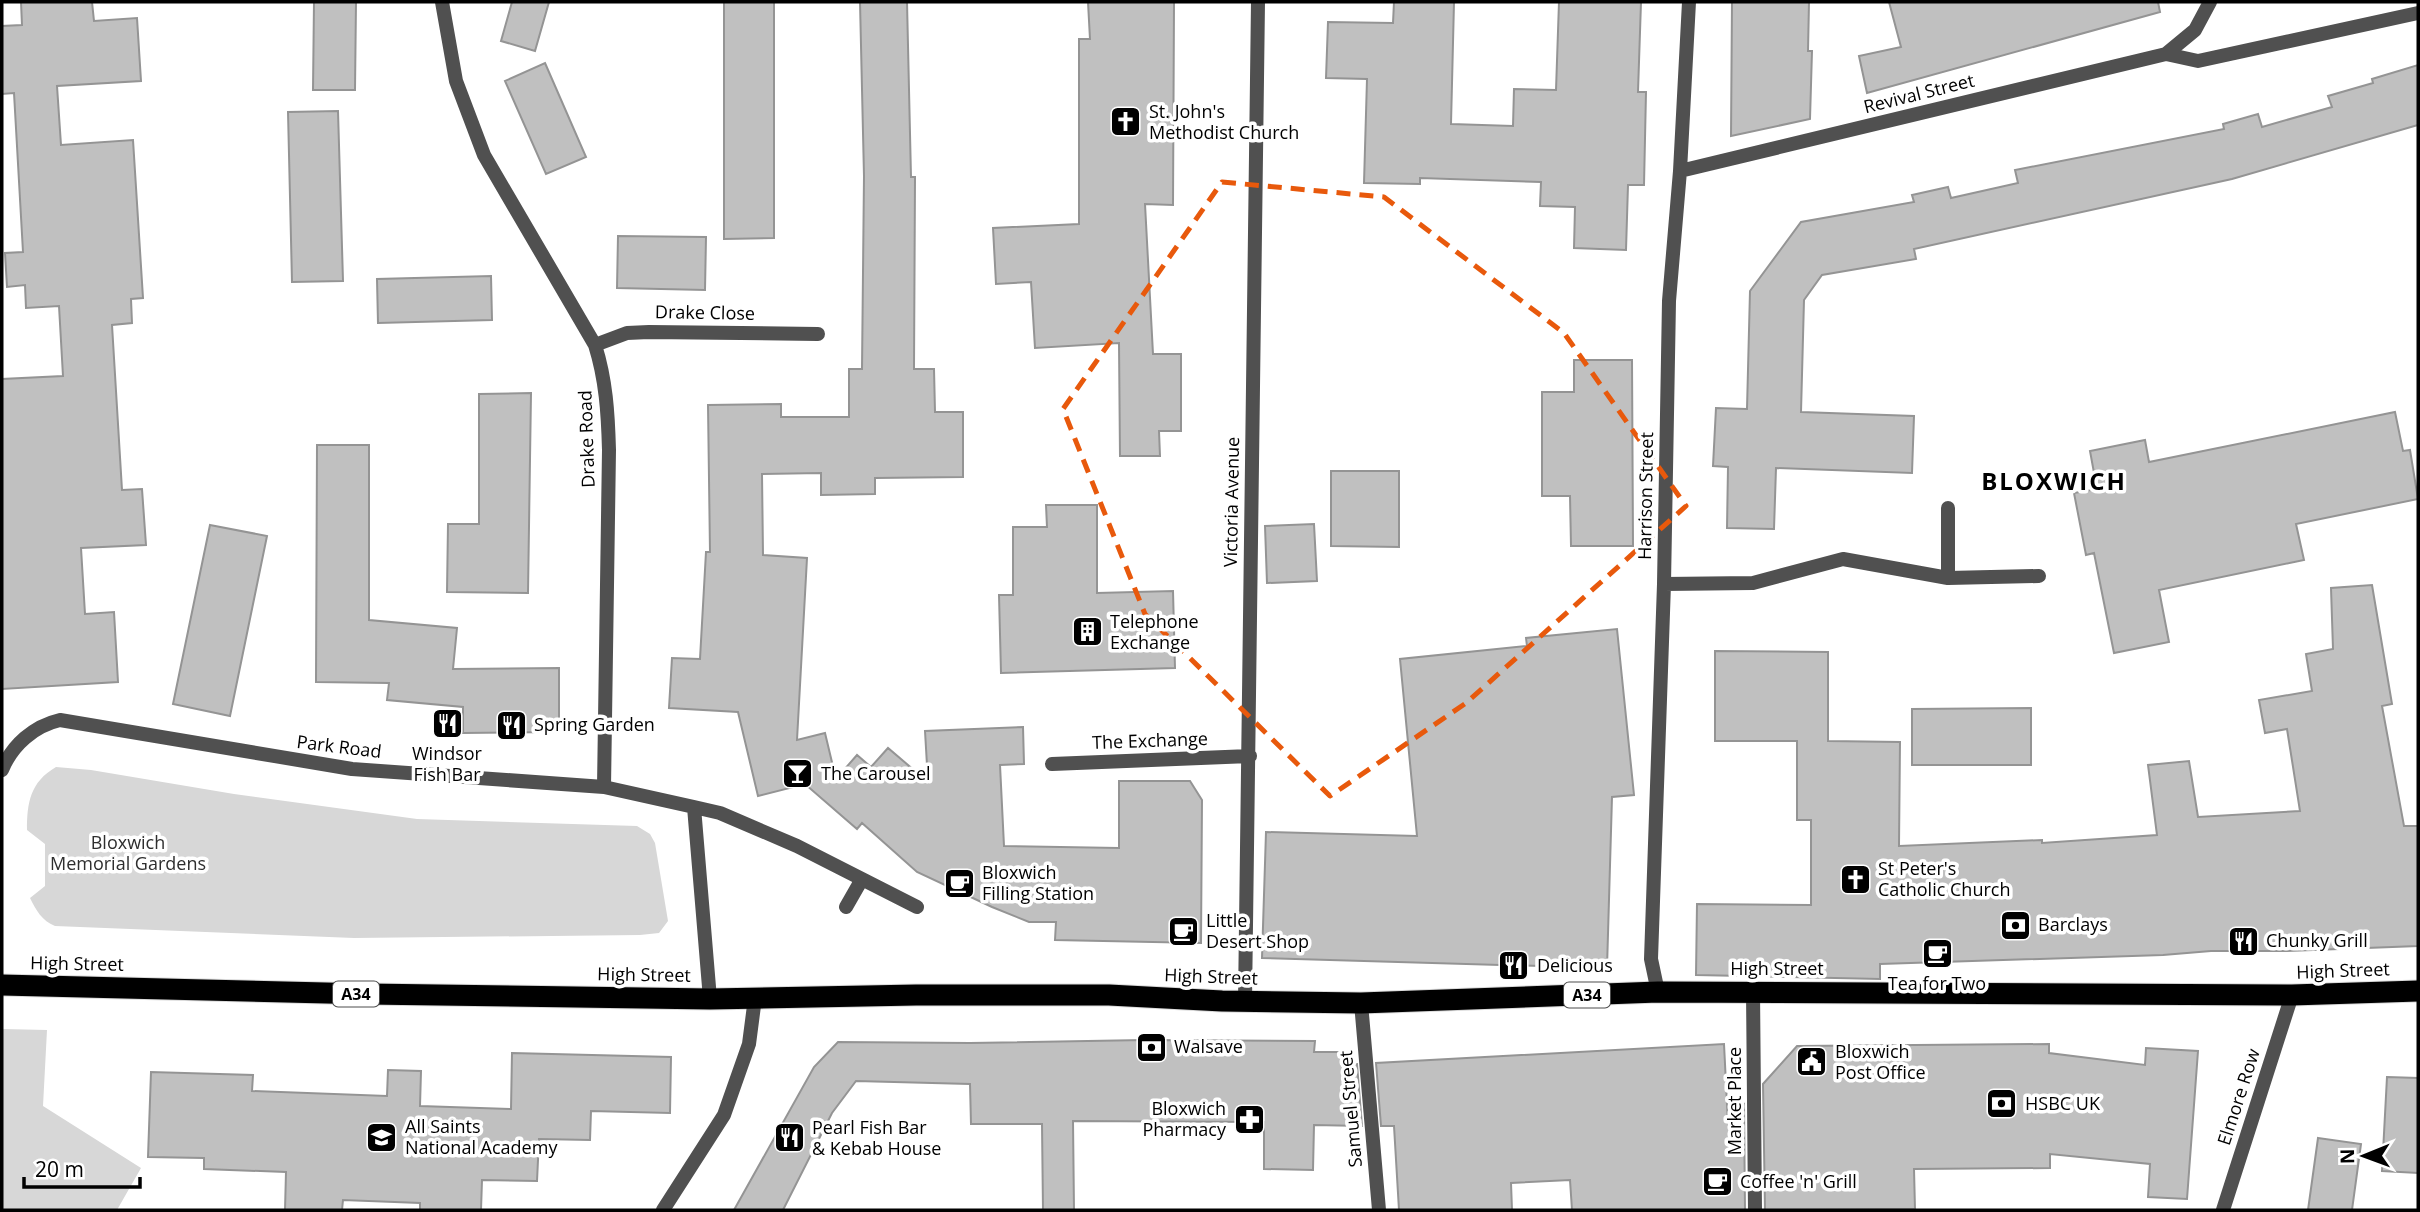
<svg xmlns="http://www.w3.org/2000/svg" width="2420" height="1212" font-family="'Open Sans',sans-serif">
<rect width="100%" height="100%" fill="#fff"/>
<!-- green -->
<path fill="#d7d7d7" d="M56,767L91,770L234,794L417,819L637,826L650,834L655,843L668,921L659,933L640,935L354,938L55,926C42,921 36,910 30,898L45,886V844L27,830C27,803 30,782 56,767Z
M2,1029L47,1030L43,1106L141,1168L117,1210H2Z"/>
<!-- building -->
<path fill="#c0c0c0" stroke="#949494" stroke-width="2" d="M21,2H92L94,21L137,18L141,81L57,86L61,145L133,140L143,298L131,299L132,323L112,325L122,490L142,489L146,545L81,548L85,614L114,612L118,682L2,689V379L63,376L59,306L26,308L25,285L7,287L5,253L23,252L14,93L2,94V26L22,25Z
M314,2H356L355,90H313Z
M512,2H549L535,51L501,41Z
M724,2H774V238L724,239Z
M860,2H907L911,177H915L914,369H934L935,412H963V477L875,478V494L821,495V473L762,474L763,555L807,558L797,740L825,733L836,779L857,755L871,767L888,748L928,782L925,731L1023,727L1024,764L1000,765L1004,846L1119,848V781H1190L1202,800L1201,943L1055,940L1056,922H1029L992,907L917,872L862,823L857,829L805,784L758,796L738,712L669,708L672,658L700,659L706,552H710L708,405L781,404V417H849V369H862L864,176Z
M1088,2H1174L1173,205L1145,204L1153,354H1181V431H1159L1160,456H1120L1119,343L1035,348L1031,282L996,284L993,228L1079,224V39H1090Z
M1394,2H1454L1451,124L1513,126L1514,89L1556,90L1559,2H1641L1638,92H1646L1644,185H1628L1626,250L1574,248L1575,207L1540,206L1541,182L1420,178V184L1364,183L1367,79L1326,78L1328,22L1393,23Z
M1732,2H1809L1808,51H1812L1810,119L1731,136Z
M1889,2H2158L2160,12L1867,93L1859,56L1901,47Z
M545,63L586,157L546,174L505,81Z
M2418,65V125L2232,179L1914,249L1916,259L1822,275L1804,300L1801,412L1914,416L1912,473L1776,468L1774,529L1727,528L1728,467L1713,466L1716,408L1747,409L1750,291L1801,222L1914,202L1912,195L1948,187L1951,198L2018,183L2015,170L2224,129L2223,124L2258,114L2262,127L2332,107L2328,96L2373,83L2372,79Z
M338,111L343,281L292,282L288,112Z
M618,236L706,237L705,290L617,288Z
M491,276L492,320L378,323L377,279Z
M1574,360H1632L1633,546H1571L1570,496H1542V392H1574Z
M531,393L528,593L447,592L448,524H479V394Z
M2395,412L2403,451L2410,450L2418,499L2296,524L2304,560L2159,590L2169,642L2114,653L2094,553L2086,555L2074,493L2097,489L2090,451L2145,440L2149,462Z
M317,445H369V620L457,628L453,669L559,668V732L463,733V707L387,700L389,683L316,682Z
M1331,471H1399V547L1331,546Z
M1046,505H1097V593L1173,591L1175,668L1001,673L999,595H1013V527H1047Z
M1314,524L1317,581L1267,583L1265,526Z
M210,525L267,536L230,716L173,704Z
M2372,585L2392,704L2382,706L2404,826H2418V946L2287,951H2211L2163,955L1880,964V979L1696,975L1697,904L1811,905V820H1797V741H1715V651L1828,652V741L1900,742L1899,846L2042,840V843L2157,835L2148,765L2189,761L2198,817L2300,811L2287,729L2265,733L2259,700L2312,691L2306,654L2333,649L2331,588Z
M1617,629L1634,795L1612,797L1607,968L1262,958L1266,832L1417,836L1400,659L1527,646L1526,638Z
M2031,708V765H1912V709Z
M1145,1040L1315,1041L1314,1052H1341V1065L1357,1064L1362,1126L1314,1125L1313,1170L1264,1169V1122L1073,1121L1074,1210H1043L1042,1124H971L970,1084L856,1081L832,1113L783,1210H734L814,1067L838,1042L970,1043Z
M1724,1044L1728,1124L1744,1105L1745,1210H1572L1570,1180L1511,1183L1512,1210H1399L1394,1126H1381L1376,1063Z
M2049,1044V1053L2145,1065L2146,1048L2198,1051L2187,1199L2148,1197L2150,1164L2050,1154V1168L1914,1169L1915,1209L1765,1210L1763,1084L1797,1046Z
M512,1053L671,1057L670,1113L591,1111L590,1140L539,1139L537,1181L482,1180L481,1210H420V1203L343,1200L342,1210H285L286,1172L204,1169V1158L148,1157L151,1072L253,1075L252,1091L387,1096L388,1070L421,1071L420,1106L511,1109Z
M2387,1077L2418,1078V1173L2382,1171Z
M2318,1138L2361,1144L2352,1210H2308Z"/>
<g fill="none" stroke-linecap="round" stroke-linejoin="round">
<defs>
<path id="highway" d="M2,985L367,994L710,999L916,995H1109L1222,1001L1361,1003L1658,992L2292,995L2418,991"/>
</defs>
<!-- highway casing -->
<use href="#highway" stroke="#dbdbdb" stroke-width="23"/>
<!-- street -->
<path stroke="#505050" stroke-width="14" d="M442,2L456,81L484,155L595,345C606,380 608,413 609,450L604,787
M2166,54L2198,61L2418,13
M1680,171L2166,54L2195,30L2210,2
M595,345L627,333L649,332L818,334
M1948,578V508
M1664,584L1753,583L1843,559L1948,578L2039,576
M1052,764L1250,756
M2,770C12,745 34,726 60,720L352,769L604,787L694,807L720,813L797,846L917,907
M694,807L710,999
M846,907L862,879
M1753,991L1755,1210
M1658,992L1651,959L1664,584L1669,301L1680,171L1689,2
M1245,1002L1258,2
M1361,1003L1379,1210
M663,1210L724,1115L749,1044L755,998
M2223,1210L2292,995"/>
<!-- highway -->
<use href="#highway" stroke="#000" stroke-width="21"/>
</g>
<!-- marked area -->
<path fill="none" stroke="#e8590c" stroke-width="5" stroke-dasharray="14 9" stroke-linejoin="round" d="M1222,182L1384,197L1564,333L1686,506L1466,703L1330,796L1145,614L1063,409Z"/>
<!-- icons -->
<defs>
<symbol id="church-square" viewBox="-11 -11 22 22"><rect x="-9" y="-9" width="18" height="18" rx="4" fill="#000" stroke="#fff"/><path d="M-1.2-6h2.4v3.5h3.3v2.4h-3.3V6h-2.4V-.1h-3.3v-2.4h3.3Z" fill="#fff"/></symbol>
<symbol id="building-square" viewBox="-11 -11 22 22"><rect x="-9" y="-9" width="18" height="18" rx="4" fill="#000" stroke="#fff"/><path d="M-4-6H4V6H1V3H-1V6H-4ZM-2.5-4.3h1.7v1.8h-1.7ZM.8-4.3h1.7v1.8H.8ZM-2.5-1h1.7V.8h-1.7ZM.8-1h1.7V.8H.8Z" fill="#fff"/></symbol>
<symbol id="restaurant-square" viewBox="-11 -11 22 22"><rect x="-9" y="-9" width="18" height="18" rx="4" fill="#000" stroke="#fff"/><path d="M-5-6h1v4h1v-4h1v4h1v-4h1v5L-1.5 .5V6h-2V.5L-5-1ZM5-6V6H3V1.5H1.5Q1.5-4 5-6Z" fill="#fff"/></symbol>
<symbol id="bar-square" viewBox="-11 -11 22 22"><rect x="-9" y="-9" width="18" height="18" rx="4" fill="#000" stroke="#fff"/><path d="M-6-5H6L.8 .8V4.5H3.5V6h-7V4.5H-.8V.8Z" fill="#fff"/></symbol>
<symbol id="cafe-square" viewBox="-11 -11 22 22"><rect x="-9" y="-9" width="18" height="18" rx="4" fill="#000" stroke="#fff"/><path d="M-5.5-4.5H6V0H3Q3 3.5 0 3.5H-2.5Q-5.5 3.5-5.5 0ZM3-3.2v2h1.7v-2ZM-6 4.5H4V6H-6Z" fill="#fff"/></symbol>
<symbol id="bank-square" viewBox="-11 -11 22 22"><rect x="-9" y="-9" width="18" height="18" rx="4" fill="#000" stroke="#fff"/><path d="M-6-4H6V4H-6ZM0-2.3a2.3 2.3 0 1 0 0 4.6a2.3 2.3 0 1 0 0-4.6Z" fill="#fff"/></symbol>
<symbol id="civic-square" viewBox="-11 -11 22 22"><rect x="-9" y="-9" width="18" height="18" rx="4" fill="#000" stroke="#fff"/><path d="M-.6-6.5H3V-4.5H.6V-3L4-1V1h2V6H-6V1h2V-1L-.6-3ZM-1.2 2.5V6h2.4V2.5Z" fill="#fff"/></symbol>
<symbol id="pharmacy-square" viewBox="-11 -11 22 22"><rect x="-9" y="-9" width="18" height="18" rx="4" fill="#000" stroke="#fff"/><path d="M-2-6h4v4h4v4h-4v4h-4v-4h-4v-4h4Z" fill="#fff"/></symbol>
<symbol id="school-square" viewBox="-11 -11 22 22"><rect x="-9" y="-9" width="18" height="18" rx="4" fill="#000" stroke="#fff"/><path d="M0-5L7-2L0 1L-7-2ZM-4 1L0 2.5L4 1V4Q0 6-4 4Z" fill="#fff"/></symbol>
</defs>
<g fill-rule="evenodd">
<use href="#church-square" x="1108" y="104" width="35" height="35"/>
<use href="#building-square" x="1070" y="614" width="35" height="35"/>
<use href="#restaurant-square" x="430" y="706" width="35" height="35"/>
<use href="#restaurant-square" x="494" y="708" width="35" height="35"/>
<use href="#bar-square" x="780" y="756" width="35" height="35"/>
<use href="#church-square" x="1838" y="862" width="35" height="35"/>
<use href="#cafe-square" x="942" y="866" width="35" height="35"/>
<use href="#bank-square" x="1998" y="908" width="35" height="35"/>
<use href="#cafe-square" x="1166" y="914" width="35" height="35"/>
<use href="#restaurant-square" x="2226" y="924" width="35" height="35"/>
<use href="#cafe-square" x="1920" y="936" width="35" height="35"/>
<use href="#restaurant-square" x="1496" y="948" width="35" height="35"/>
<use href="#bank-square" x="1134" y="1030" width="35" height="35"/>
<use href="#civic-square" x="1794" y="1044" width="35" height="35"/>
<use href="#bank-square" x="1984" y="1086" width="35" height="35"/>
<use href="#pharmacy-square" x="1232" y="1102" width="35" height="35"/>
<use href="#school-square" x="364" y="1120" width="35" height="35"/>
<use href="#restaurant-square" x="772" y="1120" width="35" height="35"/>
<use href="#cafe-square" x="1700" y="1164" width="35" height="35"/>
</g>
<g text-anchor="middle" stroke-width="7" stroke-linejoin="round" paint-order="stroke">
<!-- shield labels -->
<g fill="#fff" stroke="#4c4c4c" stroke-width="2">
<rect x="333" y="981.5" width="46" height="25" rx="5"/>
<rect x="1564" y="982.5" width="46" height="25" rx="5"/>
</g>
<g font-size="16" font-weight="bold" fill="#000">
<text x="356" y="1000">A34</text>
<text x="1587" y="1001">A34</text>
</g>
<!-- street labels -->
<g font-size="18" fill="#000" stroke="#fff">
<text transform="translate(1919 94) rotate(-14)" y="6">Revival Street</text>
<text transform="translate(705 313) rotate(1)" y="6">Drake Close</text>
<text transform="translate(587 439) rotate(-92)" y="6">Drake Road</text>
<text transform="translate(1646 496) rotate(-89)" y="6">Harrison Street</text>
<text transform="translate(1232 502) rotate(-89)" y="6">Victoria Avenue</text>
<text transform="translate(1150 741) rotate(-2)" y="6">The Exchange</text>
<text transform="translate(339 747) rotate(7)" y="6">Park Road</text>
<text transform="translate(77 964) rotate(1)" y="6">High Street</text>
<text x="1777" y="975">High Street</text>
<text transform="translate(2343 971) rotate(-2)" y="6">High Street</text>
<text transform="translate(644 975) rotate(1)" y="6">High Street</text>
<text transform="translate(1211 977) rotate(2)" y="6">High Street</text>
<text transform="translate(2239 1097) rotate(-72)" y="6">Elmore Row</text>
<text transform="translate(1735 1101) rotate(-90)" y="6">Market Place</text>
<text transform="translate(1351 1109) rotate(-95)" y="6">Samuel Street</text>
</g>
<!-- poi labels -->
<g font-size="18" fill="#000" stroke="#fff" text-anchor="start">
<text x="1149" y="118">St. John's<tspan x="1149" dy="21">Methodist Church</tspan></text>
<text x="1110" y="628">Telephone<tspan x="1110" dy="21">Exchange</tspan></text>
<text x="534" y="731">Spring Garden</text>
<text x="447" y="760" text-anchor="middle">Windsor<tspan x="447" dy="21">Fish Bar</tspan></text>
<text x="821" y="780">The Carousel</text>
<text x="1878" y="875">St Peter's<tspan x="1878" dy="21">Catholic Church</tspan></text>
<text x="982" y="879">Bloxwich<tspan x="982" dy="21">Filling Station</tspan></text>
<text x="1206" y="927">Little<tspan x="1206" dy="21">Desert Shop</tspan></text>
<text x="2038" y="931">Barclays</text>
<text x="2266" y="947">Chunky Grill</text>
<text x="1537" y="972">Delicious</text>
<text x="1937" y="990" text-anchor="middle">Tea for Two</text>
<text x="1174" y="1053">Walsave</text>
<text x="1835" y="1058">Bloxwich<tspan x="1835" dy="21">Post Office</tspan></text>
<text x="2025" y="1110">HSBC UK</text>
<text x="1226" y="1115" text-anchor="end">Bloxwich<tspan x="1226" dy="21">Pharmacy</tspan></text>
<text x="405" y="1133">All Saints<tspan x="405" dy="21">National Academy</tspan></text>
<text x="812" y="1134">Pearl Fish Bar<tspan x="812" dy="21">&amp; Kebab House</tspan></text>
<text x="1740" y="1188">Coffee 'n' Grill</text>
</g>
<!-- park labels -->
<g font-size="18" fill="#2e2e2e" stroke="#fff">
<text x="128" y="849">Bloxwich<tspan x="128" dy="21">Memorial Gardens</tspan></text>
</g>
<!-- district labels -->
<g font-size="24" font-weight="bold" letter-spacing="2" fill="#000" stroke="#fff">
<text x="2054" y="490">BLOXWICH</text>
</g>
</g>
<!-- border -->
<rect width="2420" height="1212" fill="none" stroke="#000000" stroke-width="7"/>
<!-- north arrow -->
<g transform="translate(2364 1156) rotate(269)" stroke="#ffffff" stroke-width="5" paint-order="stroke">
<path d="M0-5L12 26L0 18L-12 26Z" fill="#000000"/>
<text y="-10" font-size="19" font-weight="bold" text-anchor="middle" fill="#000000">N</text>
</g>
<!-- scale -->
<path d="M24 1177v10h116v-10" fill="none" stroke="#000000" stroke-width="3.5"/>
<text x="35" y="1177" font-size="21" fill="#000000" stroke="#ffffff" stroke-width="5" paint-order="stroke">20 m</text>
</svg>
